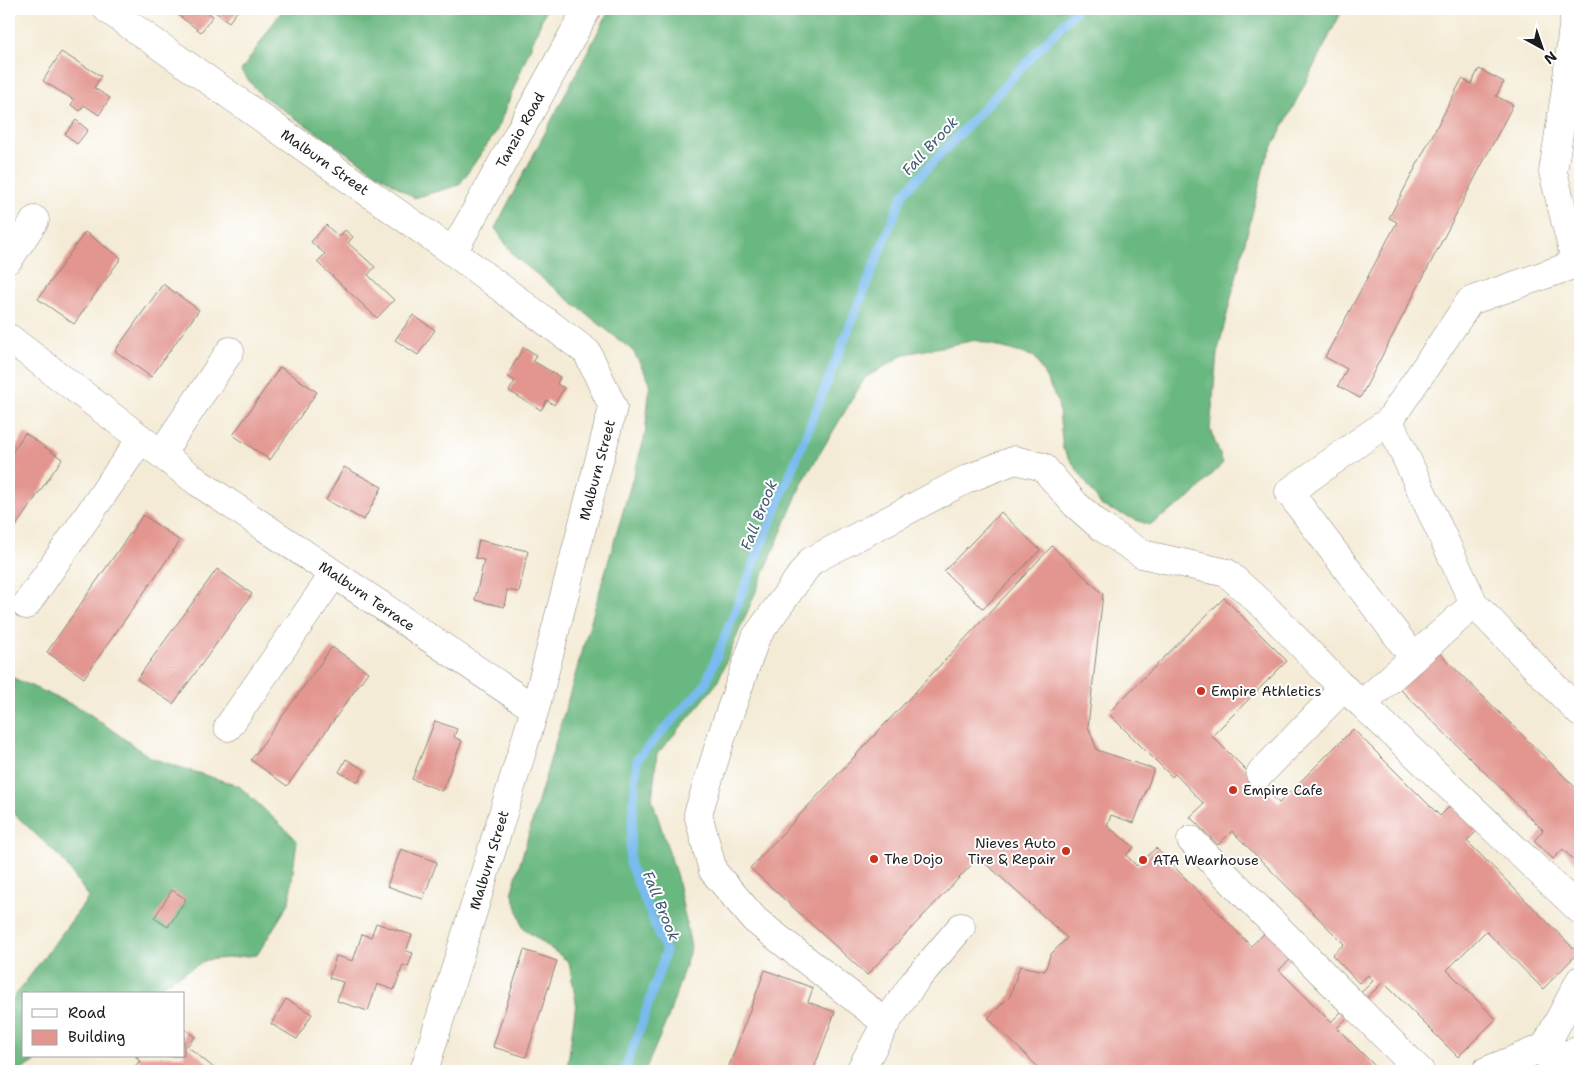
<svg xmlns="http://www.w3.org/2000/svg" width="1589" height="1080" font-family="'Shantell Sans',sans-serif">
<rect width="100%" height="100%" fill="#fff"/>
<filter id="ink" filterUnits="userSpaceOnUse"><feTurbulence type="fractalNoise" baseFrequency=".02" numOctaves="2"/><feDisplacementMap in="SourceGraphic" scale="10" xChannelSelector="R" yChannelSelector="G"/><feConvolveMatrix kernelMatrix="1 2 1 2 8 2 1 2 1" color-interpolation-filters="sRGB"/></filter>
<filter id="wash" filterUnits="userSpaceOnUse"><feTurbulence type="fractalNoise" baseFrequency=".0096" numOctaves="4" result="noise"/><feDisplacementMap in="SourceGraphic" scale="20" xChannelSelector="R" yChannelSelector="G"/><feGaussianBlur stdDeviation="1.12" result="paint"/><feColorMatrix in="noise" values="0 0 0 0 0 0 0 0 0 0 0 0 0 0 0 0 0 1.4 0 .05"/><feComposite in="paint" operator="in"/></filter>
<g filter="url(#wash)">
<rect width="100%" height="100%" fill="#f4ebd6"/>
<!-- forest -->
<path fill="#6ab881" stroke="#436a4e" d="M283,9H546L496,132L459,185L414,198L261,95L241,71Z
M610,9H1343L1265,162L1217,354L1210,429L1223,463L1190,498L1149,525L1102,506L1063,449L1058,402L1035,357L976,340L905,354L865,378L802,483L717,683L693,713L657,754L652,799L677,877L691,947L669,1015L645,1071H567L576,1002L569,962L523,928L512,891L645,436L650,382L633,351L514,256L495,228Z
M9,676L84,710L151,758L239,786L297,840L289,903L257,955L206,960L147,994H24V1056H44L20,1071H16L9,1063V1004L89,897L62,859L9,809Z"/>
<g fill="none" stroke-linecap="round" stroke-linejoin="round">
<!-- stream -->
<path stroke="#79bbef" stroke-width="9" d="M624,1071L639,1032L666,951L629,863L637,759L705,685L903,194L1077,9"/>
</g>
<g id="blocks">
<!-- building -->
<path fill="#e39690" d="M177,9H203L213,16L201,32L174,12Z
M211,9H239L229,22Z
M61,52L101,76L94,88L110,98L99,115L84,105L80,111L71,105L74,100L43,81Z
M1479,69L1504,82L1496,96L1513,105L1360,398L1338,386L1347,369L1325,357L1397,222L1389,218L1462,79L1471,84Z
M76,120L88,130L77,144L65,134Z
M326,225L339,237L345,230L353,237L348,243L375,267L368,275L394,300L377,318L317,262L325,254L311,242Z
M85,232L121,258L74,324L38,299Z
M163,284L199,310L151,377L115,351Z
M413,315L435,330L418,355L395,340Z
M524,347L536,355L533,361L560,377L557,384L564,388L554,405L547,400L541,410L509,391L515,381L507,376Z
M280,367L317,392L270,460L233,435Z
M25,433L62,459L9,536V457Z
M344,467L382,487L364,520L326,500Z
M1001,512L1040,550L983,609L944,571Z
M143,515L180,541L84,678L47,652Z
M479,540L528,551L519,592L507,590L504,607L475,600L484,560L475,558Z
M1052,546L1103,594L1088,726L1097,750L1154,769L1134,823L1111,815L1107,826L1134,847L1126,855L1137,866L1156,848L1251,946L1268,930L1294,956L1279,970L1331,1022L1373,981L1368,975L1359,983L1332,955L1344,944L1232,831L1218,845L1190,817L1204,804L1175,774L1172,777L1108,713L1224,598L1287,661L1212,736L1279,803L1353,729L1440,816L1452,804L1478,830L1467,841L1578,953L1543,989L1486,931L1447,970L1496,1019L1458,1057L1383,982L1337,1028L1377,1068L1373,1071H1034L1038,1067L988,1018L1010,996L1020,966L1045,971L1050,955L1067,938L979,857L867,975L750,868Z
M217,569L252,594L173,704L137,679Z
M332,647L368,672L287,786L251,760Z
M1433,647L1580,792V867L1563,849L1553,859L1534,841L1543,830L1397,686Z
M435,721L457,729L454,737L462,741L442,791L412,779Z
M346,759L365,770L358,782L339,772Z
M401,849L437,862L423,899L387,886Z
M172,890L186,899L168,927L154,918Z
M376,923L412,935L406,951L413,953L408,967L403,965L394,990L377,984L368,1011L337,1001L343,982L329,978L336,956L353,961L362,934L371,937Z
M524,950L557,961L526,1057L493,1047Z
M765,970L813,988L808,1002L835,1012L813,1071H727Z
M286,999L312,1014L297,1039L271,1024Z
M184,1028L195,1037L187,1046L214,1068L211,1071H176L170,1066L166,1071H154L153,1070L151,1071H136L133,1068L140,1061L135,1056H184Z"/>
</g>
</g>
<g filter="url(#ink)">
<use href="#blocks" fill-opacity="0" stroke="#888479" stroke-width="1"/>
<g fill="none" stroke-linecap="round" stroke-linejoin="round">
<defs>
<path id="minor" d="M107,9L453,252L587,352L613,407L535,709L424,1071
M1575,9L1565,94L1553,172L1576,264
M453,252L587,9
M9,259L35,220
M1580,267L1576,264L1470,301L1389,421L1474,604L1580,713
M9,338L199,483L535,709
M1389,421L1289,492L1414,658
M161,454L230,351
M1474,604L1362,704L1580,910
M26,605L141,439
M228,727L334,574
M1260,774L1343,688
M1191,840L1351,1002
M1357,1008L1420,1071
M886,1023L755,920L713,871L698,814L724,729L756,637L811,561L967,479L1015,460L1043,467L1075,504L1100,526L1142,554L1227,573L1266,608L1339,684L1362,704
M1545,1047L1580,980
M1550,1060L1580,1050
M860,1071L886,1023L915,981L961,927
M1486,1071L1545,1047L1555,1071"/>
</defs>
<!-- minor casing -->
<use href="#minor" stroke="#888479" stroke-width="29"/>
<!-- minor -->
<use href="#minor" stroke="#fff" stroke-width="28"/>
</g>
</g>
<!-- markers -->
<g fill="#c8321e" stroke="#fff" stroke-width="2">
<circle cx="1201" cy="691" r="5"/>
<circle cx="1233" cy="790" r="5"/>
<circle cx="1066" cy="851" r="5"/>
<circle cx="874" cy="859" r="5"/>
<circle cx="1143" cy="860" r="5"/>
</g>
<g text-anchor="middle" stroke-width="4" stroke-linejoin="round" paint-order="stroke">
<!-- street labels -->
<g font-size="14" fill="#1c1c1c" stroke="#fff">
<text transform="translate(520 130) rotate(-61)" y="5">Tanzio Road</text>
<text transform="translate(325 162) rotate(35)" y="5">Malburn Street</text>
<text transform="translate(597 470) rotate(-75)" y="5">Malburn Street</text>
<text transform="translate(367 596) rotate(34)" y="5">Malburn Terrace</text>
<text transform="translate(489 860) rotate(-73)" y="5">Malburn Street</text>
</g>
<!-- poi labels -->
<g font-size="14" fill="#1c1c1c" stroke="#fff" text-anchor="start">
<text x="1211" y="696">Empire Athletics</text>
<text x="1243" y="795">Empire Cafe</text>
<text x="1056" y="848" text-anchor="end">Nieves Auto<tspan x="1056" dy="16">Tire &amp; Repair</tspan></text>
<text x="884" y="864">The Dojo</text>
<text x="1153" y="865">ATA Wearhouse</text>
</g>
<!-- water labels -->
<g font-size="15" font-style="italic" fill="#415c70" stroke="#fff">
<text transform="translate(930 146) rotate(-47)" y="5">Fall Brook</text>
<text transform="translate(759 515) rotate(-68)" y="5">Fall Brook</text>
<text transform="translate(661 906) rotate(68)" y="5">Fall Brook</text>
</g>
</g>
<!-- margin -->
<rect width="1589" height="1080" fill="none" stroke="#fff" stroke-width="30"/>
<!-- legend -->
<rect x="22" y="992" width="162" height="65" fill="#ffffff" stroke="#a4a4a4"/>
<rect x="32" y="1009" width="25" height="8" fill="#ffffff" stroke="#a4a4a4"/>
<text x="68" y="1018" font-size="15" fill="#1c1c1c">Road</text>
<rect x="32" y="1030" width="25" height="15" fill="#e39690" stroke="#a4a4a4"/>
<text x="68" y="1042" font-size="15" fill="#1c1c1c">Building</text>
<!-- north arrow -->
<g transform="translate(1542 48) rotate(140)" stroke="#ffffff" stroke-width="4" paint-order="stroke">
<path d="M0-4L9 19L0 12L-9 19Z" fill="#1c1c1c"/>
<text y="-8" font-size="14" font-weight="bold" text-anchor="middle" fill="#1c1c1c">N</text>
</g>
</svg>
